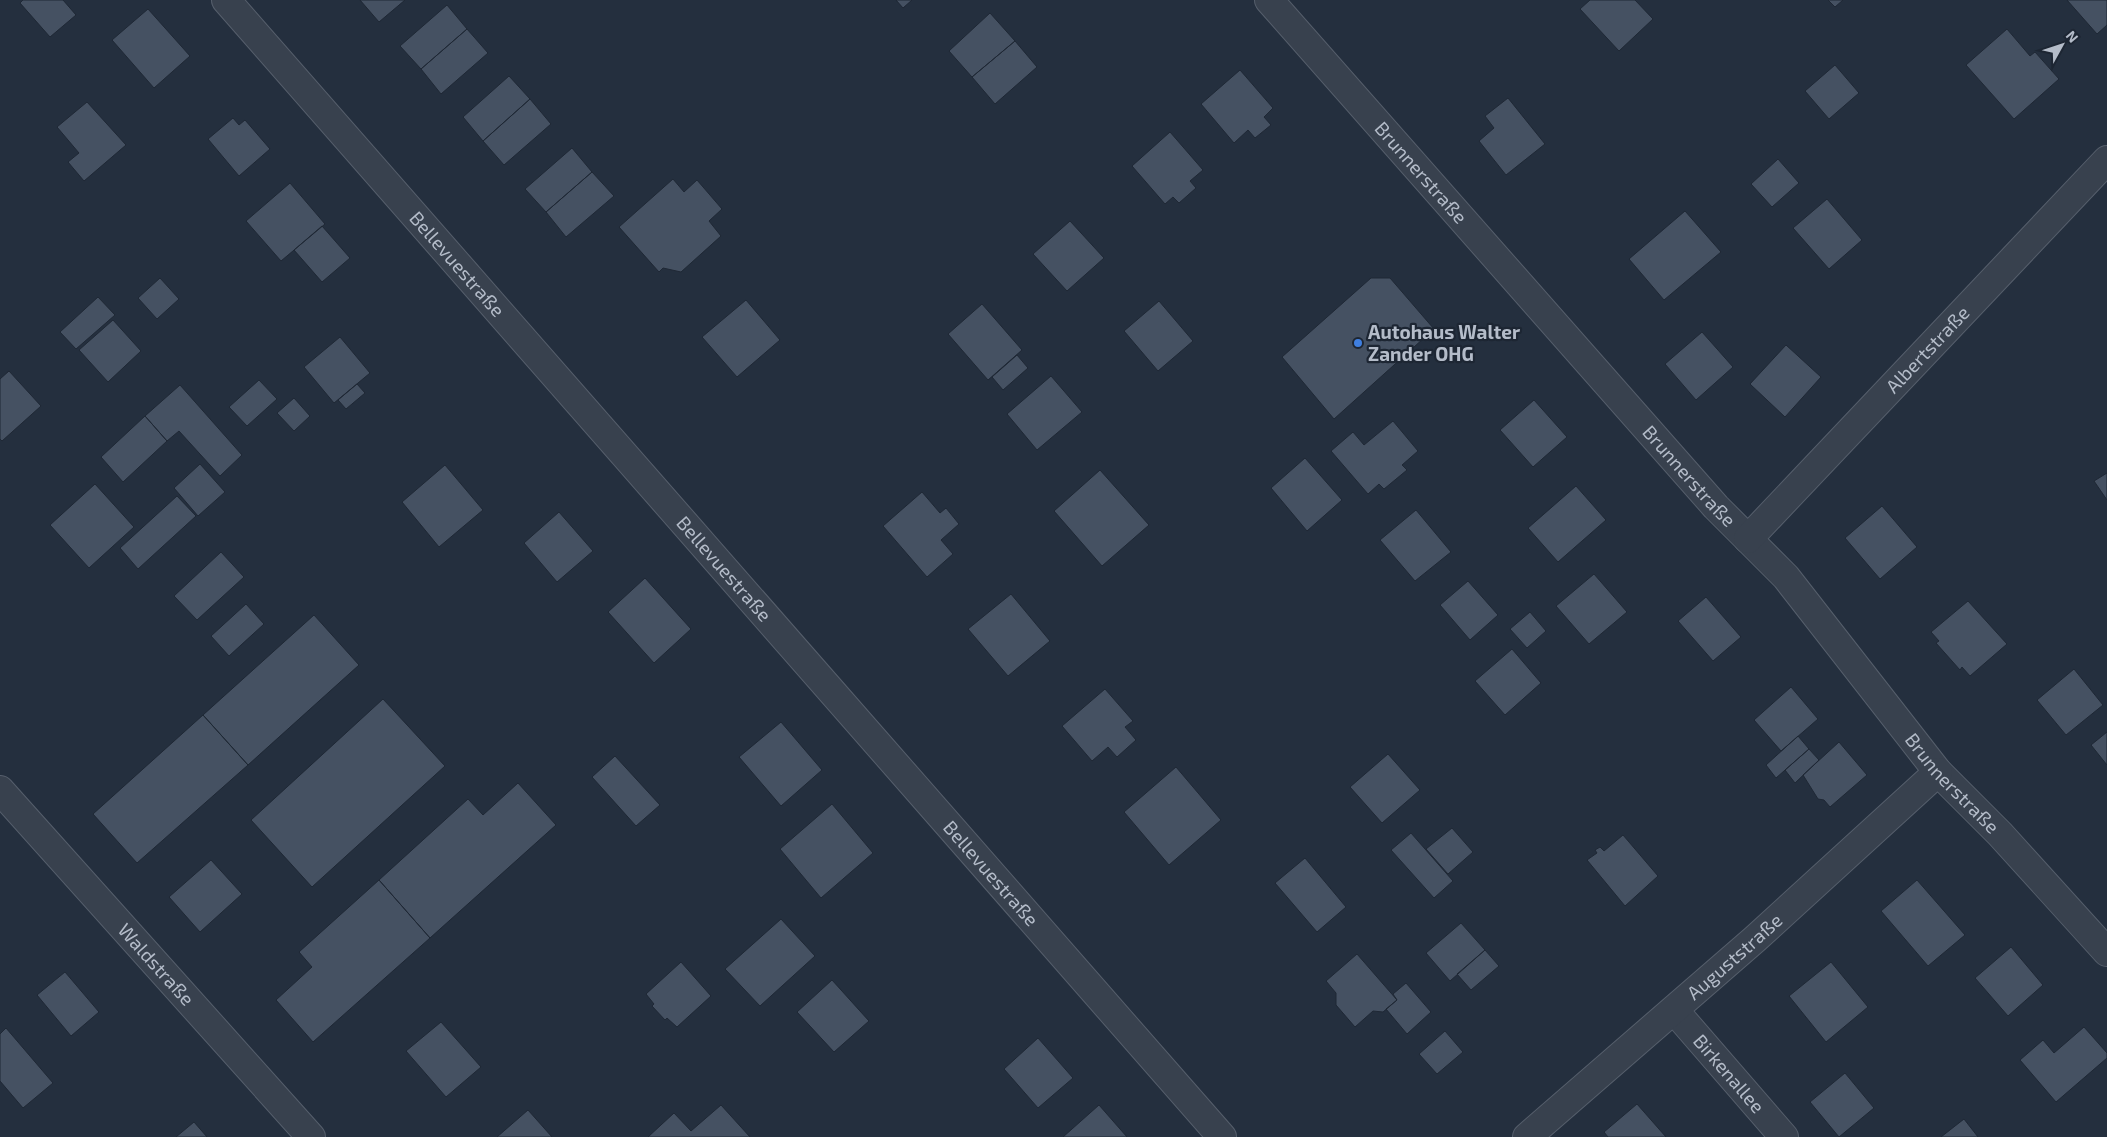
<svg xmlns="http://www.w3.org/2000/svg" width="2107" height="1137" font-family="'Exo 2',sans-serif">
<rect width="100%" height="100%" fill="#242f3e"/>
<!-- building -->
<path fill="#455162" stroke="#1f2835" d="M23,0H63L76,15L50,37L20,3Z
M360,0H405L379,22Z
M896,0H912L903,8Z
M1590,0H1635L1653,19L1619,51L1580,9Z
M1828,0H1843L1835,7Z
M2067,0H2107V25L2097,34Z
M447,5L467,29L421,69L400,46Z
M148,9L190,56L154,88L112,40Z
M990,13L1015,41L972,77L949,51Z
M467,29L488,53L441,94L421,69Z
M2007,29L2030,56L2035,52L2059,79L2014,119L1966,65Z
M1015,41L1037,67L995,104L972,77Z
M1835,65L1859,93L1829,119L1805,91Z
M1240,70L1273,108L1264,117L1271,125L1255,138L1248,130L1234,143L1201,104Z
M509,76L530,99L483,141L463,117Z
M1508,98L1545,144L1506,175L1479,141L1494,128L1485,116Z
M530,99L551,124L504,165L483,141Z
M87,102L126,145L84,181L68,162L79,153L57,127Z
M233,118L239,125L245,120L270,149L239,176L208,139Z
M1170,132L1203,170L1190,181L1196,188L1179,203L1173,197L1165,204L1132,166Z
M572,148L592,172L546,212L525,189Z
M1778,159L1799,183L1772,207L1751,184Z
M592,172L614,196L566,237L546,212Z
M673,179L684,192L697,180L722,209L709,221L721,236L681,272L663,268L659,272L619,227Z
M290,183L325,224L281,261L246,221Z
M1827,199L1862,240L1829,269L1793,228Z
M1685,211L1721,252L1664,300L1629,259Z
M1070,221L1104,258L1067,291L1033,254Z
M322,226L350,258L322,282L294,250Z
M160,278L179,299L157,319L138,298Z
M1371,278H1390L1434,329L1334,419L1282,357Z
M98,297L115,315L76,349L60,332Z
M746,300L780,340L737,377L702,337Z
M1159,301L1193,341L1158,371L1124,331Z
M982,304L1022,350L988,380L948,334Z
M113,320L141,351L108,382L79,350Z
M1702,332L1733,367L1696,400L1665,364Z
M340,337L370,373L334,403L304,367Z
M1786,345L1821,377L1785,417L1750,384Z
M1017,355L1028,368L1003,390L992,377Z
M9,371L41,406L2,441L0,439V379Z
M1051,376L1082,412L1037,450L1007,414Z
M259,380L277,399L247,426L229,407Z
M357,384L365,393L346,409L338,400Z
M180,385L242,455L220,476L179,431L167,441L145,416Z
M294,398L310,416L294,431L277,413Z
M1534,400L1567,437L1533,467L1500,430Z
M145,416L167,441L123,482L101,457Z
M1393,421L1418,451L1402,465L1407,470L1384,489L1379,484L1368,494L1331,451L1353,432L1364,445Z
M1305,458L1342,500L1307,531L1271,488Z
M200,464L225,492L198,516L174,488Z
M445,465L483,510L439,547L402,502Z
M1100,470L1149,525L1102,566L1054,511Z
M2107,473V500L2094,481Z
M95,484L134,527L89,568L50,525Z
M1576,486L1606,520L1558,562L1528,528Z
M922,492L940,513L946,508L959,524L941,540L953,554L927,577L883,526Z
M177,496L196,516L138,569L120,548Z
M1882,506L1917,547L1880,579L1845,538Z
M1416,510L1451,552L1415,581L1380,540Z
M559,512L593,551L557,582L524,543Z
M221,552L244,577L197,620L174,596Z
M1594,574L1627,612L1589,644L1556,606Z
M645,578L691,629L654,663L608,612Z
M1468,581L1498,615L1470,640L1440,605Z
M1011,594L1050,641L1008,676L968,629Z
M1706,597L1741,637L1713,661L1678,621Z
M1968,601L2007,644L1970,676L1962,667L1960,670L1936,643L1939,641L1931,632Z
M246,604L264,624L229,656L211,636Z
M1530,612L1546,631L1527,648L1510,629Z
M314,615L359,665L248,765L203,715Z
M1512,649L1541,683L1505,715L1475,681Z
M2074,669L2103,705L2066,735L2037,700Z
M1791,687L1818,719L1781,751L1754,720Z
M1105,689L1133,721L1125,727L1136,740L1117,757L1108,747L1092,761L1062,726Z
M383,699L445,766L312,887L251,820Z
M203,715L248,765L137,863L93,814Z
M781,722L822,770L781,806L739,757Z
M2107,732V765L2091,745Z
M1798,736L1809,749L1776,778L1766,765Z
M1839,742L1867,775L1830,807L1824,800L1818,799L1803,775Z
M1809,749L1819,760L1795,783L1785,770Z
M1388,754L1420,790L1382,823L1350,787Z
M615,756L660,805L636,826L592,777Z
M1176,767L1221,820L1169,865L1124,812Z
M518,783L556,825L430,938L379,880L468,799L483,815Z
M832,804L873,853L821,898L780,849Z
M1452,828L1473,852L1448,874L1426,849Z
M1411,833L1453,881L1434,898L1391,850Z
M1623,835L1658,876L1625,906L1587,860L1597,853L1595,850L1600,847L1604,851Z
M1305,858L1346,907L1317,932L1275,883Z
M211,860L242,894L200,932L169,897Z
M379,880L430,938L313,1042L276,1000L312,967L299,952Z
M1917,880L1965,935L1928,966L1881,911Z
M781,919L815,956L760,1006L725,969Z
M1461,923L1485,950L1450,981L1426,953Z
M2011,947L2043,985L2008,1016L1975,978Z
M1485,950L1499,966L1471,990L1457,974Z
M1357,954L1397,1000L1383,1012L1373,1011L1355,1027L1336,1005V993L1326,981Z
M681,962L711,996L677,1027L667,1018L665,1020L652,1006L654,1004L646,994Z
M1831,962L1868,1007L1826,1042L1789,996Z
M65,972L99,1012L71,1036L37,995Z
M832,980L869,1021L834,1052L797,1012Z
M1406,983L1431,1012L1407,1034L1386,1009L1397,1000L1393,994Z
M441,1022L481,1067L446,1097L406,1051Z
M2084,1027L2107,1053V1058L2056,1102L2020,1060L2043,1040L2054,1053Z
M6,1028L53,1083L23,1108L0,1081V1034Z
M1445,1031L1463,1052L1437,1074L1419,1054Z
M1038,1038L1073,1078L1038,1108L1004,1069Z
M1845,1073L1874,1108L1839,1137L1810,1102Z
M1637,1104L1666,1137H1608L1604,1132Z
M721,1105L750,1137H648L674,1113L691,1131Z
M1099,1105L1127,1137H1063Z
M528,1110L552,1137H497Z
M1964,1119L1978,1137H1941Z
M194,1122L207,1137H176Z"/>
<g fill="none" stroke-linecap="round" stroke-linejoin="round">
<defs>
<g id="minor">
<path id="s1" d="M226,0L1222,1137"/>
<path id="s2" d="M1269,0L1716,507L1786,577L1938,772L2000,834L2107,952"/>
<path id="s3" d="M1748,539L2107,160"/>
<path id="s4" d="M0,790L311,1137"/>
<path id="s5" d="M1674,1010L1784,1137"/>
<path id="s6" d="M1527,1137L1755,939L1938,772"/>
</g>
</defs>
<!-- minor casing -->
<use href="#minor" stroke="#565f6c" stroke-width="30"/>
<!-- minor -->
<use href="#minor" stroke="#38414e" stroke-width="28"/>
</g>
<!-- markers -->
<circle fill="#3f7fe0" stroke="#1d2633" stroke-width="2" cx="1358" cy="343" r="5"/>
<g text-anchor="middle" stroke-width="4.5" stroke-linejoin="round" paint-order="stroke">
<!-- street labels -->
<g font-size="19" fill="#b4bcc9" stroke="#1d2633">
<text dy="7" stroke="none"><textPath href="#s2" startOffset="230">Brunnerstraße</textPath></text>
<text dy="7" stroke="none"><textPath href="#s1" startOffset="351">Bellevuestraße</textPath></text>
<text dy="7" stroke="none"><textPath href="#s3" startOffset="261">Albertstraße</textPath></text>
<text dy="7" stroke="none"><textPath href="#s2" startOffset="635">Brunnerstraße</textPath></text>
<text dy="7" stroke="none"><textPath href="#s1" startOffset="756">Bellevuestraße</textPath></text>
<text dy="7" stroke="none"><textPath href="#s2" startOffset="1040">Brunnerstraße</textPath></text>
<text dy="7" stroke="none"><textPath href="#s1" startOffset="1161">Bellevuestraße</textPath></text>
<text dy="7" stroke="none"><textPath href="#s6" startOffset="275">Auguststraße</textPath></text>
<text dy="7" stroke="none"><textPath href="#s4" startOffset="234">Waldstraße</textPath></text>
<text dy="7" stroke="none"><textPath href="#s5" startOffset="84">Birkenallee</textPath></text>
</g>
<!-- poi labels -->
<g font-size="19" font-weight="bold" fill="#b4bcc9" stroke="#1d2633" text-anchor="start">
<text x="1368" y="339">Autohaus Walter<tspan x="1368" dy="22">Zander OHG</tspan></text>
</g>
</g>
<!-- north arrow -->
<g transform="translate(2062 45) rotate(50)" stroke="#1d2633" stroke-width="4" paint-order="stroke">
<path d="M0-4L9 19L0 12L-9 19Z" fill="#b4bcc9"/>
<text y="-8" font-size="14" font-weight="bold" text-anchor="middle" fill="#b4bcc9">N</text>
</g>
</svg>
